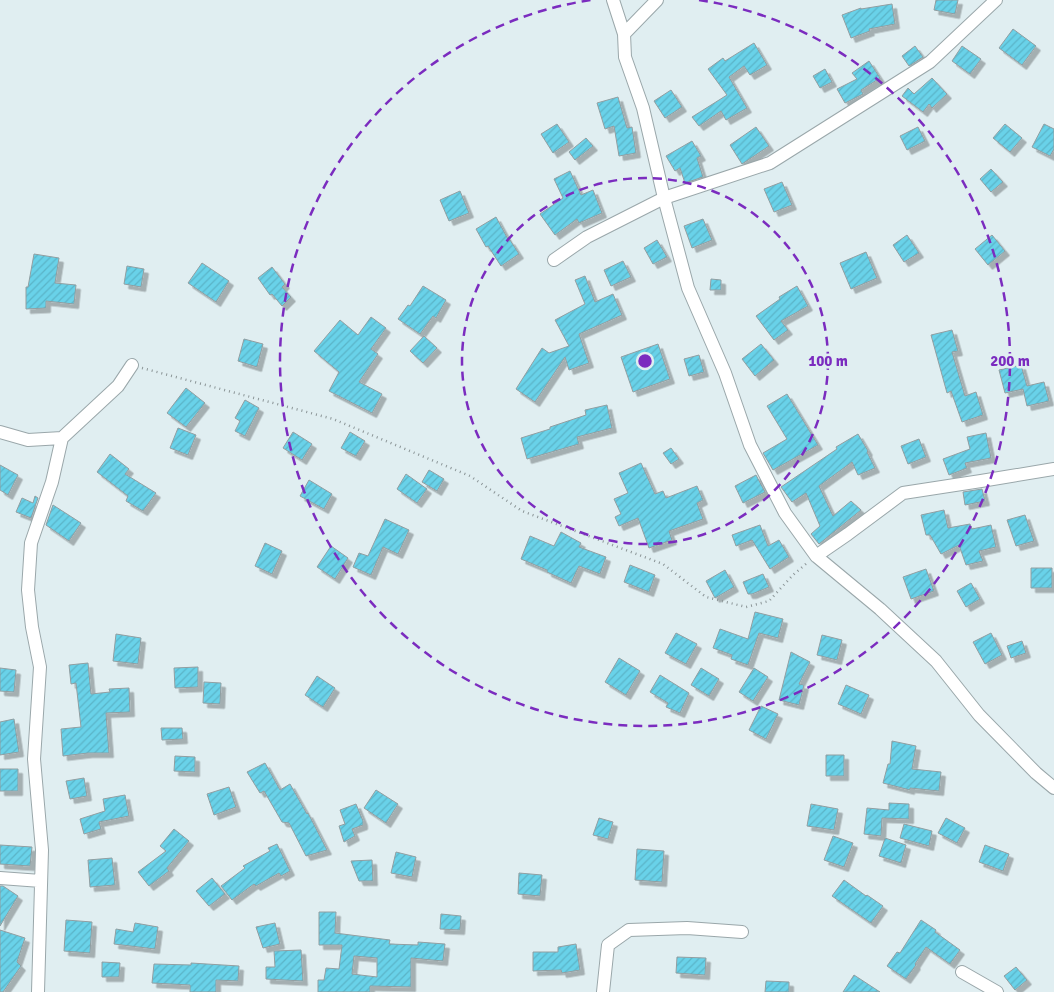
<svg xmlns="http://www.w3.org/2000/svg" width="1054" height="992" font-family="Signika,sans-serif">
<defs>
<pattern id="building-hatch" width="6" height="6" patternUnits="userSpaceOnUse" patternTransform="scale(1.25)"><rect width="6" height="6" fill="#69d2e9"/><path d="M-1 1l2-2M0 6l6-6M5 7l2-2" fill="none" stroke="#5ab4c8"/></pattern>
<filter id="shadow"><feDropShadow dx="4.5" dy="4.5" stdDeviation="0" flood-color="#0004"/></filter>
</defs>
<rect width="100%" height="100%" fill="#e0eef1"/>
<!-- building -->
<path fill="url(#building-hatch)" stroke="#919ea1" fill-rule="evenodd" filter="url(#shadow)" d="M936,0H958L955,14L934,10Z
M892,4L895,24L869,29L870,31L851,38L842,15L861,8V9Z
M1013,29L1036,46L1022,65L999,48Z
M754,43L767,65L750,75L744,66L729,77L747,108L726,120L721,111L699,126L692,117L727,95L708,69L723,58L725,61Z
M915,46L923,57L909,66L902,56Z
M962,46L981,59L970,74L952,61Z
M869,61L880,78L861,90L863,94L845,103L837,89L857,79L852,73Z
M825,69L832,82L820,88L813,76Z
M932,78L947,94L932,108L929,104L923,112L902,96L908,88L914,94Z
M671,90L682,107L665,118L654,101Z
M618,97L627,128L632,127L636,153L619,156L614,126L605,129L597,103Z
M557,124L569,142L553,153L541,134Z
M1005,124L1022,138L1010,152L993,138Z
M1044,124L1054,129V149L1050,156L1032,147Z
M756,127L769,146L742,164L730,145Z
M918,127L925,141L907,150L900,136Z
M586,138L593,146L575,160L569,152Z
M692,141L701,156L697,158L703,177L685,183L680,168L675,171L666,156Z
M991,169L1003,182L991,192L980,179Z
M570,171L581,195L593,190L602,213L579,223L577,219L555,235L540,214L563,198L554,179Z
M782,182L792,205L774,212L764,189Z
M460,191L469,213L449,221L440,200Z
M496,217L509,241L510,240L519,254L501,266L488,246L486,247L476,229Z
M703,219L712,240L692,248L684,226Z
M907,235L919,253L904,262L893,245Z
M992,235L1005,251L988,265L975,249Z
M657,240L667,257L653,264L644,248Z
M866,252L877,278L851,289L840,263Z
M34,254L59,258L55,283L76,285L74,304L46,301V308L26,309V287H28Z
M623,261L631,277L611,286L604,270Z
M202,263L229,281L216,302L188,283Z
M127,266L144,269L141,287L124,284Z
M272,267L285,284L282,287L291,297L282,306L272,294L270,295L258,278Z
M585,276L595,302L613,294L622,315L579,334L589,363L569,370L565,357L535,402L516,389L542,348L549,353L569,346L555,320L585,304L575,280Z
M711,279L721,280V290H710Z
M423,286L446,300L436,318L433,316L420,334L398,319L408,305L410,306Z
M797,286L808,306L781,321L788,330L774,340L756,316L780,299L779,297Z
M371,317L386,328L371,349L378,354L359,382L382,394L372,413L329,391L339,372L314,351L340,320L358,335Z
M952,330L958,351L952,352L965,396L976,392L983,415L962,422L951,391L947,393L931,335Z
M424,336L437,348L423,363L410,351Z
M244,339L263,344L257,367L238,361Z
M658,344L670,379L633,392L621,357Z
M761,344L774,360L755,376L742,359Z
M699,355L704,372L689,376L684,359Z
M1021,365L1027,386L1044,382L1049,401L1027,406L1023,389L1005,393L999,370Z
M186,388L205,403L186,427L167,413Z
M787,394L818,445L773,470L763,453L787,439L767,406Z
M245,400L259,408L245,436L235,431L240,421L235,418Z
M607,405L612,428L577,437L579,444L527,459L521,438L550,429V427L586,415L585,410Z
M178,428L196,435L188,455L170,448Z
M293,432L312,444L302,460L283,448Z
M350,432L365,441L356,456L341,448Z
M986,433L991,458L965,463L967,468L949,475L943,459L970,449L967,437Z
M858,434L868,451L867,452L875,468L858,475L852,462L819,486L833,516L851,501L861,510L819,544L811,534L820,526L806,493L792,502L781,487L837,449L836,447Z
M919,439L926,457L908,464L901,446Z
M671,448L679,459L671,464L663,453Z
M110,454L129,469L125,474L156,493L143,511L126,501L128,496L97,472Z
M641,463L655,494L663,491L666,498L697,486L703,500L697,503L703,519L669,531L672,540L649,548L638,518L619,526L615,517L621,514L614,499L628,493L619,473Z
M0,465L18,475L8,495L0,490Z
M429,470L444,479L437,491L422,482Z
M406,474L427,489L417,503L397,489Z
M756,475L765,492L743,503L735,486Z
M309,480L332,494L324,509L300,496Z
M982,489L985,501L965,505L963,492Z
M35,496L38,498L31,518L16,512L22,498L33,503Z
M53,505L81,523L69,541L46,525Z
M944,510L948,528L970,524L972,529L991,525L996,547L979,551L983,561L966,565L959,545L941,554L930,535H926L921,515Z
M1025,515L1034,541L1016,546L1007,520Z
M385,519L409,530L398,554L383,547L371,575L353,567L359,553L368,556Z
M760,525L768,546L779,540L789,557L770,569L752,540L736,546L732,535Z
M561,532L581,543L579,547L606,557L600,574L579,566L571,583L547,572V570L521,559L530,536L554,546Z
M265,543L282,551L272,574L255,566Z
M331,546L348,558L335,579L317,567Z
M630,565L655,575L649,592L624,582Z
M1031,568H1052V588H1031Z
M926,569L934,591L911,599L903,577Z
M725,570L734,587L715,598L706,581Z
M763,574L769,587L752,594H748L743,582Z
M971,583L980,599L966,607L957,591Z
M755,612L783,619L778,638L759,633L748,665L731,659L732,655L713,648L720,629L748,639Z
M676,633L697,644L686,664L665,653Z
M991,633L1002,655L985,664L973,642Z
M116,634L141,638L138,664L113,661Z
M822,635L842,640L837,660L817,655Z
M1022,641L1026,653L1011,658L1007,646Z
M791,652L810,662L799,684L804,685L799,705L779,700Z
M619,658L640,671L626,695L605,682Z
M88,663L91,694L110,692L109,689L129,688L130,712L106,713L109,753H88L63,756L61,729L81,727L76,683L71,684L69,665Z
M198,667V687L175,688L174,668Z
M0,668L16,670L14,692L0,691Z
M701,668L719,679L709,696L691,685Z
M754,668L768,677L753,701L739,692Z
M660,675L689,693L680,713L666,707L668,703L650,692Z
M317,676L335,688L323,707L305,695Z
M204,682L221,683L220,704L203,703Z
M846,685L869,695L861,714L838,704Z
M761,706L778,714L766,739L749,730Z
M14,719L19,752L0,755V722Z
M161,728H182L183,739L162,740Z
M892,741L916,746L912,769L941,772L939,791L910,788V790L883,783L888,764H890Z
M826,755H844V776H826Z
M175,756L195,757V772L174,771Z
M265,763L280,790L290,784L307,814L308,813L327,850L306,856L289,823L282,822L264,791L260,793L247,772Z
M0,769H18V791H0Z
M84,778L87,796L70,799L66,781Z
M229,787L236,807L214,815L207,794Z
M376,790L398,804L386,823L364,808Z
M125,795L129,816L99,822L101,829L84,834L80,819L105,811L103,799Z
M889,803L909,804V819L882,818L881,836L864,834L867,808L889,810Z
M356,804L363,821V825L352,829L355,836L344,842L339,826L345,824L340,810Z
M811,804L838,809L834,830L807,826Z
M599,818L613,822L608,839L593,835Z
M946,818L965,828L957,843L938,833Z
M904,824L932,831L929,846L900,838Z
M174,829L189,841L167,868L169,871L149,886L138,872L166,851L160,846Z
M833,836L853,843L844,867L824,860Z
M885,838L906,845L901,863L879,856Z
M277,844L290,871L281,876L279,873L256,886L254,884L232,900L221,886L245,868L243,866L270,851L268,848Z
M0,845L32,847L30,866L0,864Z
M985,845L1009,854L1003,871L979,862Z
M637,849L664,851L662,882L635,880Z
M396,852L416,857L412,877L391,873Z
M112,858L115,885L90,887L88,860Z
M372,860L373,881H359L351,861Z
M519,873L542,875L540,896L518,894Z
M212,878L225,894L209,906L196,891Z
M844,880L866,896L867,895L883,906L871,923L832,896Z
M0,886H3L18,896L0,926Z
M319,912H336L335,933L390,940L389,944L418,945V942L445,944L443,961L411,958V987L370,986V992H318V980H324L326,968L339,969L342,945H319ZM354,956L377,958V977L352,974Z
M441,914L461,916L460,930L440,929Z
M66,920L92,922L90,953L64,951Z
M921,920L936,930L935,932L960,950L950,964L926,947L915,964L916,965L906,979L887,966L897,952L900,953Z
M135,923L158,927L155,949L114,944L116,929L133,932Z
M275,923L280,944L263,948L256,927Z
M0,930L25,938L17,962L21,966L3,992H0Z
M576,944L580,970L562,973L561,970L533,971V952H558V947Z
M301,950L303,981L266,979V967H275L274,951Z
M677,957L706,958L705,975L676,973Z
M102,962L120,963L119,977H102Z
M191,963L239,966L238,981L216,980V992H190V985L152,983L154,964L191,965Z
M1016,967L1027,980L1015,990L1004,976Z
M854,975L880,992H843Z
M766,981L789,982V992H765Z"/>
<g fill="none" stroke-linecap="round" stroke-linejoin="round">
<defs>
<path id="minor" d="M613,0L624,34
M657,0L624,34L625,57L643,108L664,198L688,288L725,373L750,445L785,513L816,556L880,609L936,661L979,715L1036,773L1054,788
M554,260L587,237L664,198L770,163L930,62L996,0
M0,432L28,440L62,438
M816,556L848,534L903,493L981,481L1054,469
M0,878L41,881
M962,972L997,992
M38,992L42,850L34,759L40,667L32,627L28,590L31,543L52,482L62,438L118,386L132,365
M603,992L608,945L629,930L687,928L742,932"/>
</defs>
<!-- minor casing -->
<use href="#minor" stroke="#9aa7aa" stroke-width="14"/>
<!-- path -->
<path stroke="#8b9597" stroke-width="2.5" stroke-dasharray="1 4" stroke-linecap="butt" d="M142,368L333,419L470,476L522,511L663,564L706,597L746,607L769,601L793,575L807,563"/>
<!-- minor -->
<use href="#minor" stroke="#fff" stroke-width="12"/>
</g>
<!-- distance rings -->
<g fill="none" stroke="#7b2cbf" stroke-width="2.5" stroke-dasharray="9 6">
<circle cx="645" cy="361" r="183"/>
<path d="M699 0A365 365 0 1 1 591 0"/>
</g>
<circle cx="645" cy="361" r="8" fill="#7b2cbf" stroke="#e0eef1" stroke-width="2.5"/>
<g font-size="15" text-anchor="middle" font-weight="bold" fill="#7b2cbf" stroke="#e0eef1" stroke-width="5" stroke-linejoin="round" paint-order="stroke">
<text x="828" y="366">100 m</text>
<text x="1010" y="366">200 m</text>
</g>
</svg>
